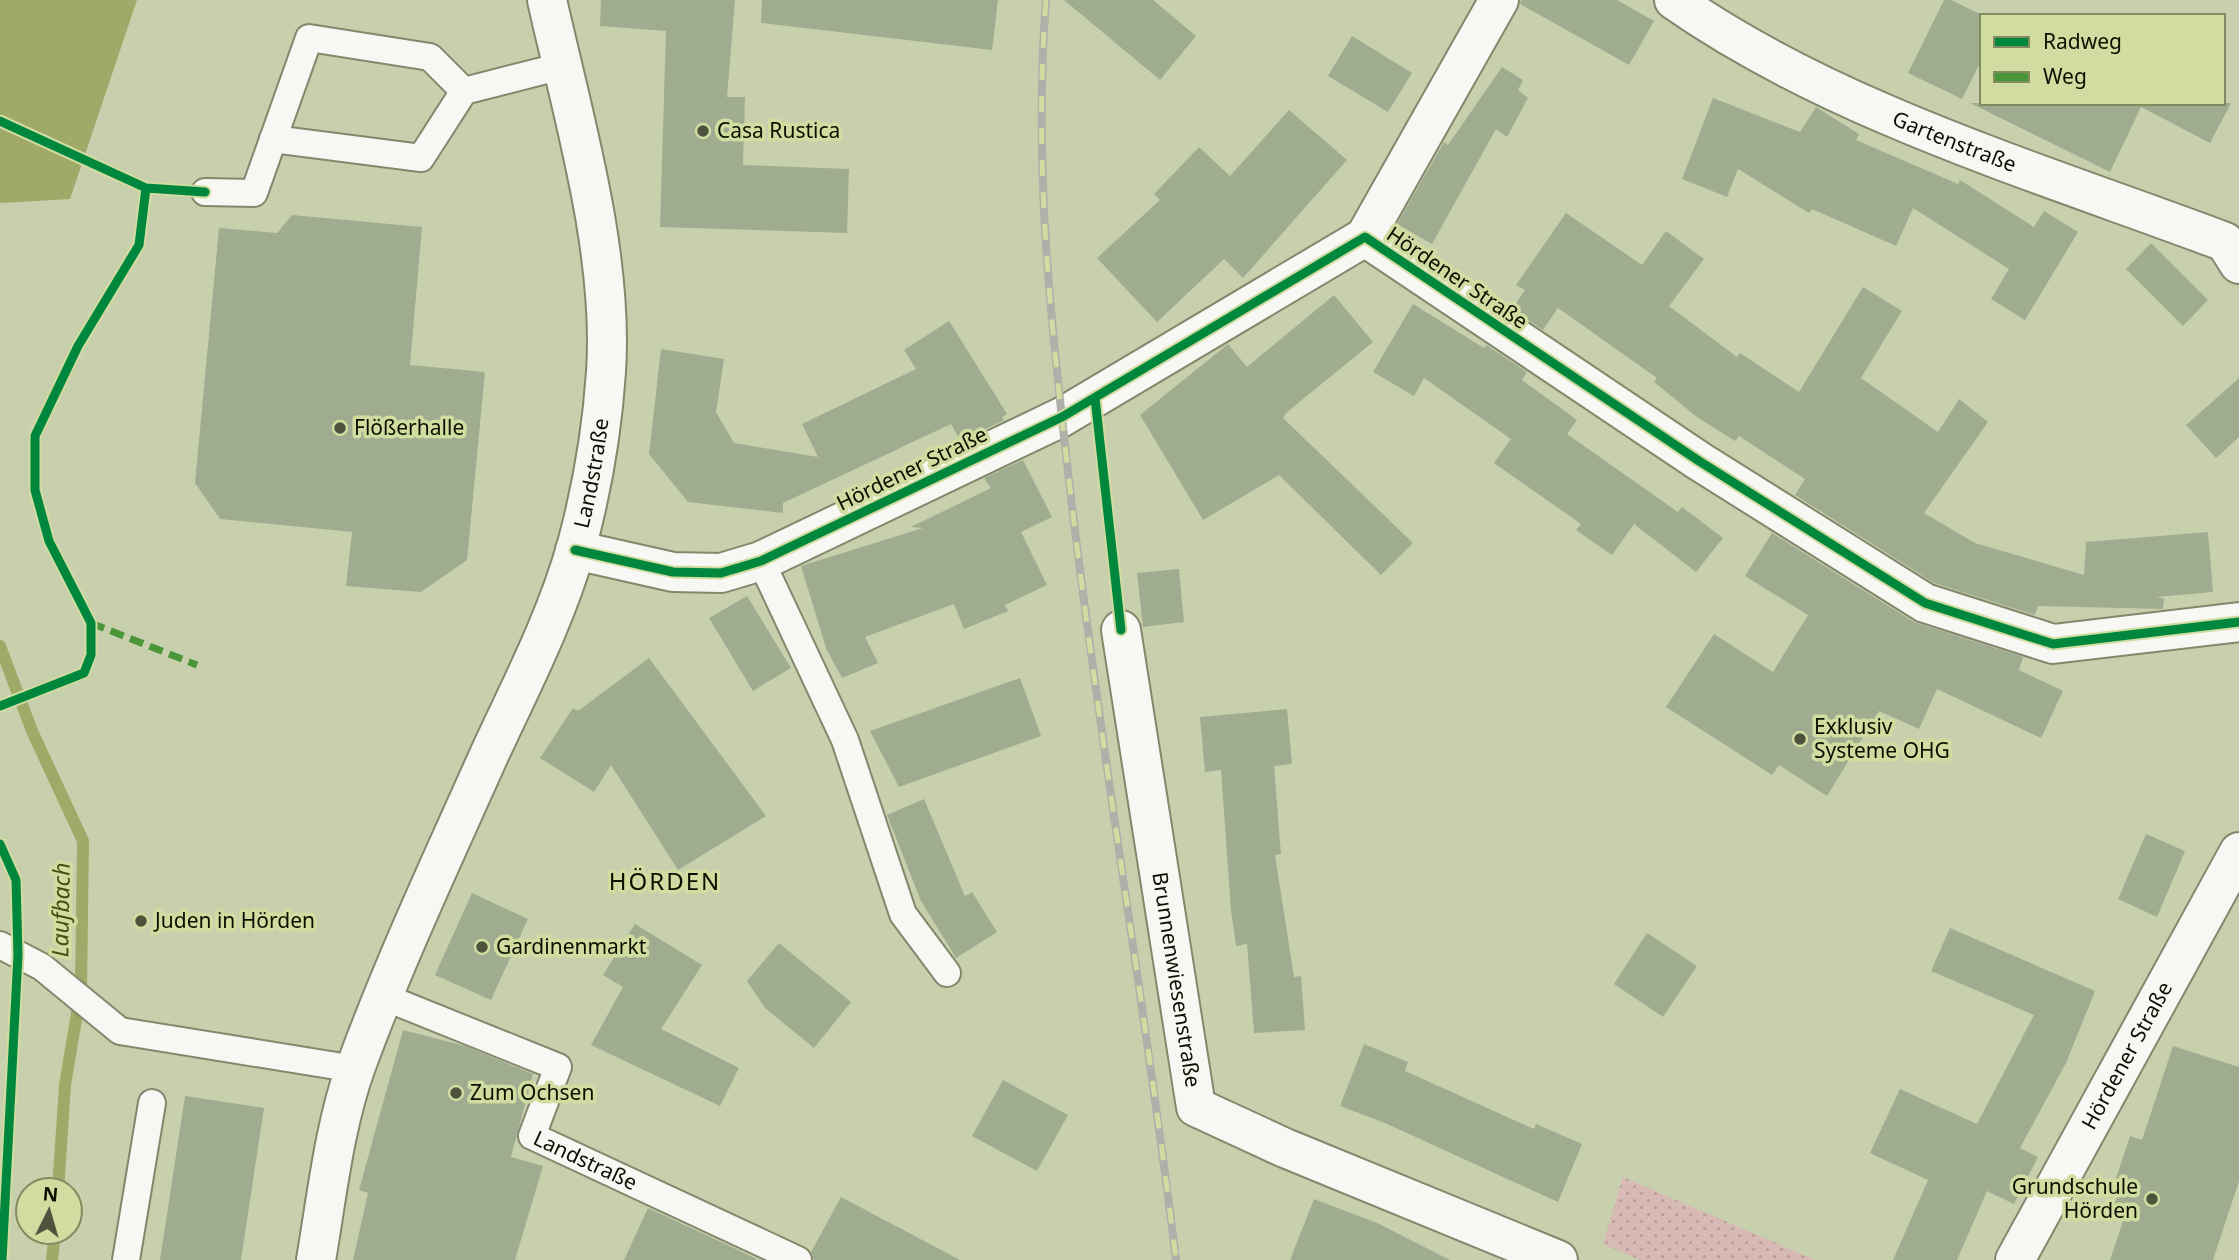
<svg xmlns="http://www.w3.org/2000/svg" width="2239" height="1260" font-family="'Noto Sans',sans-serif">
<defs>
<pattern id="park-dots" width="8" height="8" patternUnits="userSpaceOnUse" patternTransform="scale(1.75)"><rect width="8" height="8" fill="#d7b9b5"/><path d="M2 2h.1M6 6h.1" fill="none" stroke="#b79e9a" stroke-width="1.8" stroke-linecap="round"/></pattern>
</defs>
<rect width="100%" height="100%" fill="#c8cfad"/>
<!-- park -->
<path fill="url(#park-dots)" d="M1623,1177L1815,1260H1640L1603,1244Z"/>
<!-- water -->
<path fill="#9fa968" d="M0,0H137L70,199L0,203Z"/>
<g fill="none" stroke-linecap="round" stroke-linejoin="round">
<!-- stream -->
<path stroke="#9fa968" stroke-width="12" d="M0,646L32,731L83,841L81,990L65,1085L58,1190
M52,1260L55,1232"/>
</g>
<!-- building -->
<path fill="#a0ac90" d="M601,0H735L727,97H745L743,165L849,169L847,233L660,227L666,31L600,26Z
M762,0H998L992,50L761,23Z
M1064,0H1153L1196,36L1160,80Z
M1521,0H1617L1654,21L1629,65L1520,4Z
M1944,0H1951L1982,15V59L1962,99L1908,73Z
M1352,36L1412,73L1388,112L1328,76Z
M1502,67L1523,80L1518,90L1528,98L1507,137L1496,129L1432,244L1397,224L1444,142L1448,145Z
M1713,98L1800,132L1816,107L1859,134L1856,140L1958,184L1960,180L2034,227L2044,211L2078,232L2025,320L1991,299L2009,269L1913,208L1896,246L1812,209L1809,213L1738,169L1727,197L1682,179Z
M1970,103H2231L2210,143L2141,107L2110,172Z
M1289,110L1347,160L1243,278L1224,259L1157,322L1097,258L1160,200L1154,194L1199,147L1230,176Z
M1566,213L1642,265L1666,231L1704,259L1669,306L1737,357L1740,353L1799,392L1863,287L1902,311L1861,378L1938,432L1959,399L1988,422L1924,513L1975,543L2084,575L2086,542L2208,532L2213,592L2157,597L2164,599L2163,609L2038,606L2035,615L1934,583L1795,495L1805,479L1739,436L1735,441L1697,417L1654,382L1657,378L1558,308L1543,330L1512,309L1525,290L1516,285Z
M292,215L422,227L410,365L485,372L467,560L421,592L346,586L352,532L220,519L195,483L219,228L277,233Z
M2151,243L2208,300L2183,326L2126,269Z
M1334,295L1373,342L1286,413L1283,418L1413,543L1381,575L1279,475L1203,520L1140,415L1228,344L1247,367Z
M1413,304L1484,348L1486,345L1527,372L1522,380L1577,420L1567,434L1678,512L1682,507L1723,538L1696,572L1634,524L1612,555L1576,530L1581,524L1494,463L1511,439L1424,378L1414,396L1373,372Z
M949,321L1007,414L1002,417L1004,420L961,441L951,424L783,503V513L688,502L649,454L661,349L724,359L716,412L734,443L818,457L802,424L916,369L904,350Z
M2239,378V437L2216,458L2186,425Z
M1023,460L1052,517L1021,532L1047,585L1005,605L1008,611L964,629L954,604L865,637L878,663L842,678L826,648L801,566L923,528L911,527L991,488L984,478Z
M1772,533L1914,622L2023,657L2019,670L2063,691L2041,738L1937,689L1919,729L1879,711L1827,796L1779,765L1772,775L1666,707L1714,634L1773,672L1808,615L1745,576Z
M1179,569L1184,622L1143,627L1137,573Z
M747,596L791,668L753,691L709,618Z
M649,658L766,816L678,870L611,765L594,792L540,758L573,708L578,711Z
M1020,678L1041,736L899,787L870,731Z
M1287,709L1292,764L1274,766L1281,854L1275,855L1294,977L1301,976L1305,1030L1254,1033L1247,944L1236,946L1231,910L1221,770L1205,772L1200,717Z
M924,799L965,896L972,892L997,932L956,958L921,901L887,815Z
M2146,834L2185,851L2157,917L2118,899Z
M472,893L528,919L491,1000L435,975Z
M635,924L702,965L661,1029L739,1068L720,1106L591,1045L623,987L603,975Z
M1950,928L2095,991L2066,1063L2020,1148L2038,1157L2014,1204L1987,1191L1957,1260H1893L1928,1180L1870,1153L1900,1089L1977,1124L2034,1015L1931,971Z
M1647,933L1697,966L1663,1017L1614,984Z
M779,943L851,1002L814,1048L765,1008L747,981Z
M403,1030L465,1046L533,1074L511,1157L543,1166L515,1260H353L368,1193L359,1190Z
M1364,1044L1408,1062L1405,1071L1534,1129L1536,1124L1582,1144L1558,1202L1385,1123L1340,1106Z
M2173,1046L2239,1067V1181L2213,1260H2110L2126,1212L2113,1208L2121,1187L2114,1184L2130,1136L2142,1140Z
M1003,1080L1068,1115L1037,1171L972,1136Z
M185,1096L264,1108L241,1260H160Z
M841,1197L960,1260H814L811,1252Z
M1314,1199L1377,1223L1450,1260H1290Z
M648,1208L736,1249L758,1260H624Z"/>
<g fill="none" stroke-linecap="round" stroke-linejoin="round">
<defs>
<g id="service">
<path d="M273,139L421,158L464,91"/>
<path d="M205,192L254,193L309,38L430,57L464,91L562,66"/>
<path d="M761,561L845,740L903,914L947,973"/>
<path d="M0,945L42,967L120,1031L355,1069"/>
<path id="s1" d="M384,997L558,1067L532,1136L798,1260"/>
<path d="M126,1260L152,1103"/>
</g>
<g id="minor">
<path id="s2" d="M1674,0C1834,112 2042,173 2225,242L2239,264"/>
<path d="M1365,237L1499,0"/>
<path d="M575,550L673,572L721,573L761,561L1062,417L1365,237L1699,461L1925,603L2053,644L2239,622"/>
<path id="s3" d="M1121,630L1196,1107L1285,1148L1558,1260"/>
<path id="s4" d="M2015,1260L2239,852"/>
</g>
<g id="tertiary">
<path id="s5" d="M316,1260C327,1196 334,1127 356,1066C395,960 443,858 489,755C520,688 556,619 576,548C592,490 602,431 606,372C614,253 573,116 547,0"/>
</g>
</defs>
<!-- service casing -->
<use href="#service" stroke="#83886d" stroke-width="30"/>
<!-- minor casing -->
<use href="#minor" stroke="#83886d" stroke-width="42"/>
<!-- tertiary casing -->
<use href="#tertiary" stroke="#83886d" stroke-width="42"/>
<!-- service -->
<use href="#service" stroke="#f7f8f3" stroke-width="26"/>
<!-- minor -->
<use href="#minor" stroke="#f7f8f3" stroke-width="38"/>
<!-- tertiary -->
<use href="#tertiary" stroke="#f7f8f3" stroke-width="38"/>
<defs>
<path id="rail" d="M1046,0C1033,165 1051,326 1070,489C1100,747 1145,1003 1176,1260"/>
</defs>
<!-- rail casing -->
<use href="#rail" stroke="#afb0a9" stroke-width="8"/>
<!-- rail -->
<use href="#rail" stroke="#d0dca0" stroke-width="5" stroke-dasharray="16" stroke-linecap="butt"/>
<!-- quiet -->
<path stroke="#499739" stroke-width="7" stroke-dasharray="14 7" stroke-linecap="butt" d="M91,623L197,665"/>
<defs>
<path id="cycleway" d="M0,121L146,188L205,192
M1095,398L1121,630
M575,550L673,572L721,573L761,561L1062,417L1365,237L1699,461L1925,603L2053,644L2239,622
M0,706L84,673L91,655V623L49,541L35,490V436L78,346L139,245L146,188
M0,844L16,880L18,955L2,1260"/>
</defs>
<!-- cycleway casing -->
<use href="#cycleway" stroke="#d0dca0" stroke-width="13"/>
<!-- cycleway -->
<use href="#cycleway" stroke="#00873e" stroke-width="9"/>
</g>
<!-- markers -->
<g fill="#4e533d" stroke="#d0dca0" stroke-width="2.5">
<circle cx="703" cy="131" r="7"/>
<circle cx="340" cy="428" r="7"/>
<circle cx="1800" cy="739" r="7"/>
<circle cx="141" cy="921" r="7"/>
<circle cx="482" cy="947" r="7"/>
<circle cx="456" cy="1093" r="7"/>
<circle cx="2152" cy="1199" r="7"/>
</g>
<g text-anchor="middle" stroke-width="7" stroke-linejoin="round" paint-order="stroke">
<!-- poi labels -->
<g font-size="21" fill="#0d1000" stroke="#d0dca0" text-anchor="start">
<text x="717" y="138">Casa Rustica</text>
<text x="354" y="435">Flößerhalle</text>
<text x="1814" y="734">Exklusiv<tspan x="1814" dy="24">Systeme OHG</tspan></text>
<text x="155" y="928">Juden in Hörden</text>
<text x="496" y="954">Gardinenmarkt</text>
<text x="470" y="1100">Zum Ochsen</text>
<text x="2138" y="1194" text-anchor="end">Grundschule<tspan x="2138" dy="24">Hörden</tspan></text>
</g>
<!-- street labels -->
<g font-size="21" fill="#0d1000" stroke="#d0dca0">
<text dy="7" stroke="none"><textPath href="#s2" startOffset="315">Gartenstraße</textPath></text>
<text transform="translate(1457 278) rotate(34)" y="7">Hördener Straße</text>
<text transform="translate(912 469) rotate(-26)" y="7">Hördener Straße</text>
<text dy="7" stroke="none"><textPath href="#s5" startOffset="838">Landstraße</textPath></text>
<text dy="7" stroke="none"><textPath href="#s3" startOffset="354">Brunnenwiesenstraße</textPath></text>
<text dy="7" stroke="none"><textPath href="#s4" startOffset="233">Hördener Straße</textPath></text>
<text dy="7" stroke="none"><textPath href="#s1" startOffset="320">Landstraße</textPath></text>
</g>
<!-- water labels -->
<g font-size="23" font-style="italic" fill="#464e13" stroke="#d0dca0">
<text transform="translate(61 910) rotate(-89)" y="8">Laufbach</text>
</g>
<!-- quarter labels -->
<g font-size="24" letter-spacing="2" fill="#0d1000" stroke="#d0dca0">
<text x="665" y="890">HÖRDEN</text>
</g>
</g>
<!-- legend -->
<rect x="1980" y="14" width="245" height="91" fill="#d0dca0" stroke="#828a60" stroke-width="2"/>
<rect x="1994" y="37" width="35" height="10" fill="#00873e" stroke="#828a60" stroke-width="2"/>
<text x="2043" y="49" font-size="21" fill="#0d1000">Radweg</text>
<rect x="1994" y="72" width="35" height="10" fill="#499739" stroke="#828a60" stroke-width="2"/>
<text x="2043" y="84" font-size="21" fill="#0d1000">Weg</text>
<!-- north arrow -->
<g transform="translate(49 1211) rotate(5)"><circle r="33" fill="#d0dca0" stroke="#828a60" stroke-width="2"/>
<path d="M0-5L12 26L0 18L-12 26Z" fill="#4e533d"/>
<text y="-10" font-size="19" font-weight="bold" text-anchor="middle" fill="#0d1000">N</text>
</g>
</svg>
